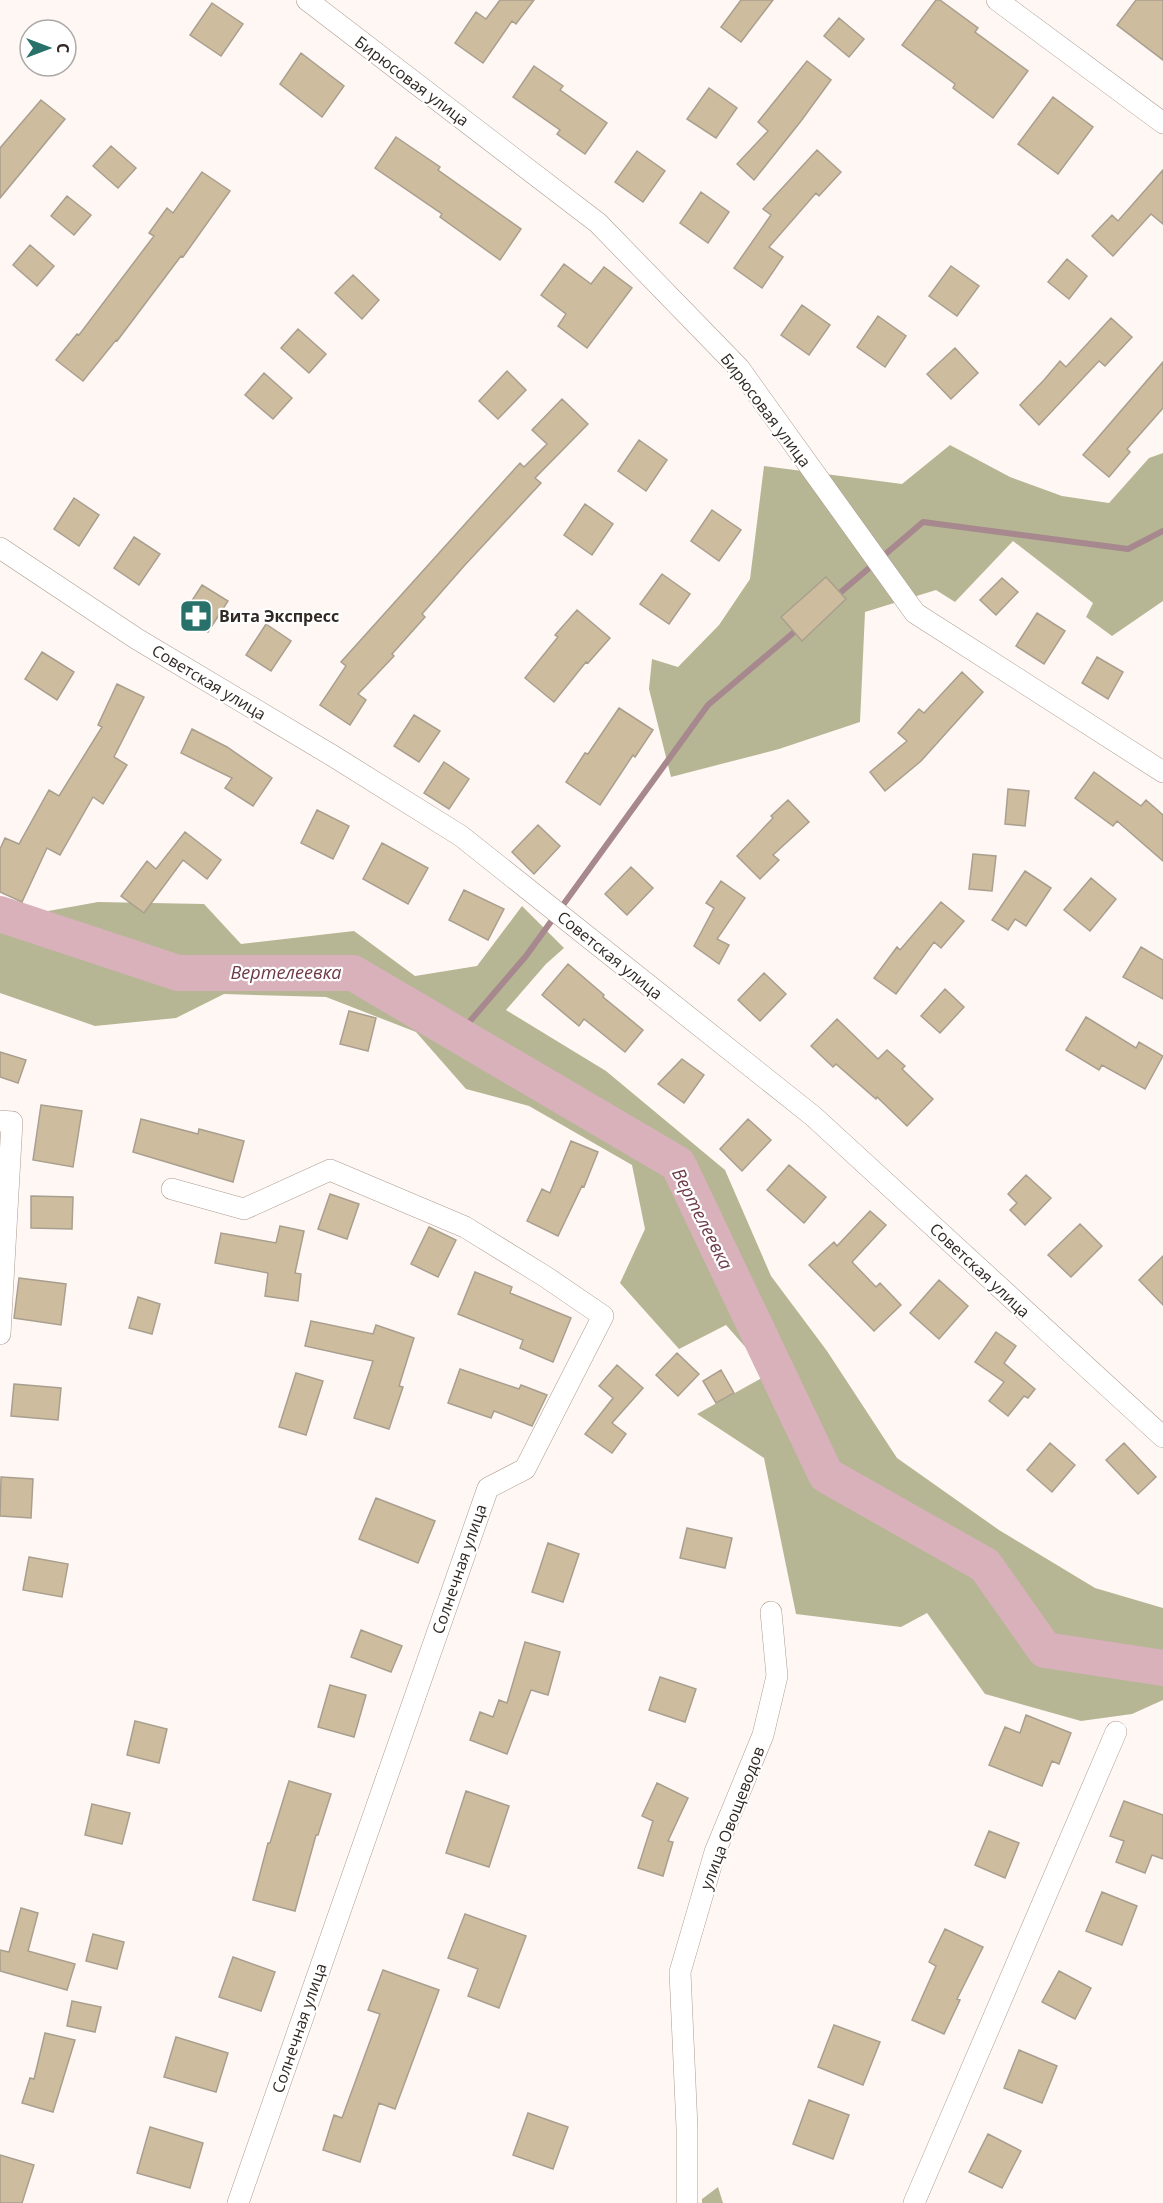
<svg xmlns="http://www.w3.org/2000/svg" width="1163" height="2203" font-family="'Open Sans',sans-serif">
<rect width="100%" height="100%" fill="#fff7f3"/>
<!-- forest -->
<path fill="#b6b695" d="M950,445L1010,477L1062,496L1109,503L1149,458L1163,453V601L1112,636L1086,617L1093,603L1013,541L955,602L936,590L865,612L860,722L779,749L671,777L649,689L652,659L678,667L719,625L750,579L764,466L902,484Z
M98,902L204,904L241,944L354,931L415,976L477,966L522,906L564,948L546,964L506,1010L606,1071L725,1170L771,1276L827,1351L897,1458L999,1530L1095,1588L1163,1608V1700L1132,1714L1081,1721L985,1694L927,1613L901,1627L796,1614L764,1458L697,1414L769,1374L726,1325L679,1349L620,1283L645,1229L632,1165L529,1106L466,1089L416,1032L326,997L224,994L176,1018L95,1026L0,993V906L37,913Z
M718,2187L723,2203H702V2199Z"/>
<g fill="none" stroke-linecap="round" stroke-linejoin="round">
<!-- stream -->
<path stroke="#a6888e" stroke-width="6" d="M834,598L923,522L1128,549L1163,531
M458,1035L526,956L708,705L799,628"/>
<!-- river -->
<path stroke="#d8b1bb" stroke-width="36" d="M0,914L178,973H353L678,1164L826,1475L985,1565L1045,1650L1163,1668"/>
</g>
<!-- building -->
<path fill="#cebc9e" stroke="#a99f8f" stroke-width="1.5" d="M500,0H534L516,24L512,21L483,63L455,43L476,12L486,19Z
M741,0H773L741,42L721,27Z
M936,0H940L978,28L975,32L1028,71L993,118L953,88L955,84L902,45Z
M1136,0H1163V60L1117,25Z
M212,3L243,24L221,56L190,35Z
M839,18L864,39L849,57L824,36Z
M301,53L344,86L322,117L280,84Z
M807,61L831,80L801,121L754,180L737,164L768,131L758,122Z
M534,66L563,86L560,90L607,123L585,154L557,134L560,130L513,97Z
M709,88L737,108L716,138L687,119Z
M1053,97L1093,127L1058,174L1018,144Z
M41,100L65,119L0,198V148Z
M396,137L440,167L438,170L521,229L500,260L440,217L442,214L375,168Z
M111,146L136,168L118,188L93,166Z
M817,150L841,172L819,196L816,193L769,247L783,257L762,288L734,268L771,215L763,209Z
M637,151L665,171L643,202L615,182Z
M1163,170V224L1151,214L1113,256L1092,236L1112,215L1118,221Z
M202,172L230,191L183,257L181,256L117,341L116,340L83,381L56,360L77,334L79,335L154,236L149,233L167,208L173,213Z
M701,192L729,212L708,243L680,223Z
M67,196L91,215L74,235L51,216Z
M30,245L54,266L37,286L13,265Z
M1067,259L1087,276L1069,299L1048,282Z
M564,264L591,284L604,267L632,288L587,348L558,326L566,314L541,295Z
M951,266L979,286L957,316L929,296Z
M353,275L379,300L362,319L335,293Z
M802,305L830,325L809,355L781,335Z
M878,316L906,336L885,367L857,347Z
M1111,318L1132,337L1105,366L1099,361L1039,425L1020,405L1044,380L1060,361L1066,367Z
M298,329L326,354L309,373L281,348Z
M955,348L978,373L951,399L927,374Z
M1163,362V408L1127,449L1130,452L1109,477L1083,455Z
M507,371L526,390L498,419L479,401Z
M264,373L292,398L273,419L245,395Z
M562,399L588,424L535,478L541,483L464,566L422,614L425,617L392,654L394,656L358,694L366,700L350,725L320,705L346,666L341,662L520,463L524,467L547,444L532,430Z
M639,440L667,460L646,491L618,471Z
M74,498L99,515L79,546L54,529Z
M585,504L613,524L592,555L564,535Z
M712,510L741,530L719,561L691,541Z
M134,537L160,554L139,585L114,568Z
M662,574L690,594L669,624L640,604Z
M826,577L846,599L802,641L781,617Z
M1002,578L1018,592L996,615L980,600Z
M202,585L228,601L208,632L182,616Z
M577,610L610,638L588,663L586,662L554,702L525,678L558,637L555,635Z
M1037,613L1065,631L1044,664L1016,646Z
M266,624L291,641L271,671L246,655Z
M42,652L74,672L57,700L25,679Z
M1097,657L1123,672L1108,699L1082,683Z
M962,672L983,692L921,761L885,791L870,772L907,741L898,733L919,709L924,713Z
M117,684L144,697L114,757L127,765L103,804L93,797L60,855L47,848L22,902L0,892V849L5,838L19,844L49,790L59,796L102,727L98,725Z
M619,708L653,730L635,757L633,755L600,805L566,782L585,753L588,754Z
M414,715L440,731L419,762L394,746Z
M192,729L227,747L272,778L253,806L225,788L232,778L181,753Z
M444,762L469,779L449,809L424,793Z
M1094,772L1141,806L1146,800L1163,815V861L1117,821L1113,826L1075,798Z
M1008,789L1029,791L1025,826L1005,824Z
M788,800L809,822L773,855L779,860L760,879L737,856L773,818L771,816Z
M317,810L349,826L333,859L301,843Z
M538,825L560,846L534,874L512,852Z
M185,832L221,860L207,879L183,860L144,913L121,896L147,861L156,869Z
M382,843L428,868L408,904L363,879Z
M973,854L996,856L992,891L969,889Z
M631,867L653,888L627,915L605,894Z
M1025,871L1051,888L1026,926L1015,919L1008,930L992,920Z
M1091,878L1116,899L1090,931L1064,910Z
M721,881L745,898L717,939L729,945L719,964L694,946L714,908L706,903Z
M464,890L504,909L488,940L449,920Z
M941,902L964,921L941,948L934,942L896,994L874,978L897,947L900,950Z
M1141,947L1163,960V999L1123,977Z
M568,964L604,995L603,997L643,1030L625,1052L584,1019L579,1026L542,995Z
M764,973L786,994L760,1021L738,1000Z
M945,989L964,1007L940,1033L921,1016Z
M349,1011L376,1018L368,1051L340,1044Z
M1086,1017L1136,1048L1139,1042L1163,1056L1145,1089L1102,1065L1099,1070L1066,1050Z
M837,1019L878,1059L887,1050L905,1066L902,1069L933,1099L907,1126L877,1097L876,1099L836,1064L833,1067L811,1046Z
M0,1052L26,1060L18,1083L0,1077Z
M682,1059L704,1075L684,1103L658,1084Z
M41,1105L82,1111L73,1167L33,1160Z
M141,1119L198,1134L199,1129L244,1141L233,1182L133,1152Z
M748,1119L771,1140L742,1171L720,1149Z
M571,1141L598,1152L584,1187L582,1186L558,1236L527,1221L542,1189L550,1193Z
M789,1165L826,1197L804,1223L767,1190Z
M1026,1175L1051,1198L1025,1225L1010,1210L1017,1203L1008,1194Z
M330,1194L359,1204L347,1239L318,1229Z
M31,1196L73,1197L72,1229L31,1228Z
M870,1211L886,1225L852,1262L876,1287L880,1283L901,1305L874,1331L809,1265L834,1242L837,1246Z
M1080,1224L1102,1246L1071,1277L1048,1255Z
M280,1226L304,1231L295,1273L301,1274L298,1301L265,1296L268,1273L215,1263L221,1233L276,1243Z
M429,1227L456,1240L438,1277L411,1264Z
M1163,1256V1305L1139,1280Z
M475,1272L512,1287L510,1293L571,1318L553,1362L520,1348L523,1340L458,1314Z
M19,1278L66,1284L61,1325L14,1318Z
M939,1280L968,1306L939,1339L910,1313Z
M138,1297L160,1304L152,1334L129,1328Z
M311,1321L373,1334L376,1325L414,1338L399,1386L403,1387L389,1429L354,1418L373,1361L305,1346Z
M996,1332L1016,1346L1004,1363L1035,1389L1028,1398L1024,1396L1008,1416L989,1401L1004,1382L975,1362Z
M677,1353L699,1374L678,1396L656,1375Z
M617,1365L643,1388L612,1423L626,1434L612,1453L585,1434L613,1398L599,1386Z
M460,1369L519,1389L521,1385L547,1395L532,1426L494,1411L491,1418L448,1403Z
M721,1370L734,1393L716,1403L703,1381Z
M296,1373L323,1381L306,1435L279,1427Z
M14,1384L61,1388L58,1420L11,1416Z
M1050,1443L1075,1465L1052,1492L1027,1470Z
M1124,1443L1156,1477L1138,1494L1106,1460Z
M1,1477L33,1479L31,1518L0,1516Z
M376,1498L435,1521L418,1563L359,1539Z
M687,1528L732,1538L725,1568L680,1558Z
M548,1543L579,1554L563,1602L532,1592Z
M29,1557L68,1564L62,1597L23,1590Z
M361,1630L402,1646L391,1672L351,1657Z
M525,1642L560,1652L548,1695L531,1690L507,1754L470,1740L480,1712L493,1717L499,1700L507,1703Z
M660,1677L696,1689L685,1722L649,1710Z
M330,1685L366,1695L354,1737L318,1727Z
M1026,1715L1071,1733L1059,1764L1052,1761L1042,1786L989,1765L1005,1727L1020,1733Z
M135,1721L167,1729L159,1763L127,1755Z
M289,1781L331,1794L318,1835H316L295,1911L253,1900L268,1843H270Z
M657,1783L688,1798L668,1841L673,1842L663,1876L638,1868L653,1821L642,1816Z
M466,1791L509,1806L489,1867L446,1853Z
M1124,1801L1163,1815V1859L1152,1855L1145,1873L1116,1862L1124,1841L1110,1836Z
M92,1804L130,1813L122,1844L85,1835Z
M989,1831L1019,1843L1005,1878L975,1865Z
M1102,1892L1137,1906L1122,1945L1086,1931Z
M21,1908L38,1913L28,1951L75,1964L67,1990L0,1971V1950L9,1952Z
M465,1914L526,1936L499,2008L468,1996L478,1969L448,1958Z
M945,1929L983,1947L957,1999L960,2000L944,2034L912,2020L936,1966L929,1962Z
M93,1934L124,1942L117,1969L86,1961Z
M233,1957L275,1972L261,2011L219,1997Z
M383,1970L439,1990L395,2109L379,2103L360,2162L323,2150L334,2115L342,2118L380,2014L368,2010Z
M1059,1971L1091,1988L1075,2019L1042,2002Z
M72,2001L101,2007L95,2032L67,2026Z
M834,2025L880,2042L863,2085L818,2067Z
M45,2033L75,2040L53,2112L22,2103L30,2078L34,2079Z
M176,2037L228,2053L216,2092L164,2077Z
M1019,2050L1057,2066L1042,2103L1004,2088Z
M809,2100L849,2115L833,2159L793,2144Z
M528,2113L568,2127L553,2169L513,2155Z
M150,2127L203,2143L190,2188L137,2173Z
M988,2134L1021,2151L1002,2188L969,2172Z
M0,2155L34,2165L22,2203H0Z"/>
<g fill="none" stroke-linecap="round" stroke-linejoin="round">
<defs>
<path id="street" d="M307,0L598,223L739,368L915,613L1163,772
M997,0L1163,123
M0,548L137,639L333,756L461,836L813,1116L1163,1437
M0,1121L12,1122L0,1334
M172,1189L244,1209L330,1170L465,1227L546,1277L603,1316L525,1469L488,1488L238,2203
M687,2203V2128L680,1972L715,1852L763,1735L777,1676L771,1612
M914,2203L1116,1732"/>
</defs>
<!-- street casing -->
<use href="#street" stroke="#ac9b90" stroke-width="22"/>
<!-- street -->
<use href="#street" stroke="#fff" stroke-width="21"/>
</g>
<!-- icons -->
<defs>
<symbol id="pharmacy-square" viewBox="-11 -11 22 22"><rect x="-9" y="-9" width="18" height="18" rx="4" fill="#28716a" stroke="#fff"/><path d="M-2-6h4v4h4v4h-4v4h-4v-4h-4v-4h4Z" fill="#fff"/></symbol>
</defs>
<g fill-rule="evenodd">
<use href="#pharmacy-square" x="177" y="597" width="38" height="38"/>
</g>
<g text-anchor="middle" stroke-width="4.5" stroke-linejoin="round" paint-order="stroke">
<!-- street labels -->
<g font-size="16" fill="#302924" stroke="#fff">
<text transform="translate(412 81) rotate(37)" y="6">Бирюсовая улица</text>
<text transform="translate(766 410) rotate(53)" y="6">Бирюсовая улица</text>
<text transform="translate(209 682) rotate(31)" y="6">Советская улица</text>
<text transform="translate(610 955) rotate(39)" y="6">Советская улица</text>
<text transform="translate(980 1270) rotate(43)" y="6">Советская улица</text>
<text transform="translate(459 1569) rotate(-71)" y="6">Солнечная улица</text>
<text transform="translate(732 1818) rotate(-69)" y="6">улица Овощеводов</text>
<text transform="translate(299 2028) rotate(-71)" y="6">Солнечная улица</text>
</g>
<!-- poi labels -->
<g font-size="16" font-weight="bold" fill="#302924" stroke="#fff" text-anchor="start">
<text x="219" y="622">Вита Экспресс</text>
</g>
<!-- water labels -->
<g font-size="18" font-style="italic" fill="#6d3948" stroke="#fff">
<text x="286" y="979">Вертелеевка</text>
<text transform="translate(702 1219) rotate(63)" y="6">Вертелеевка</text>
</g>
</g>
<!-- north arrow -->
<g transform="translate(48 48) rotate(90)"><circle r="28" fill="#ffffff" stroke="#aca9a7" stroke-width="1.5"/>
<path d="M0-4.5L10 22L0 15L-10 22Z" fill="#28716a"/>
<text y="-9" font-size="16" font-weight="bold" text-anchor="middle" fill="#302924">С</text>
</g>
</svg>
